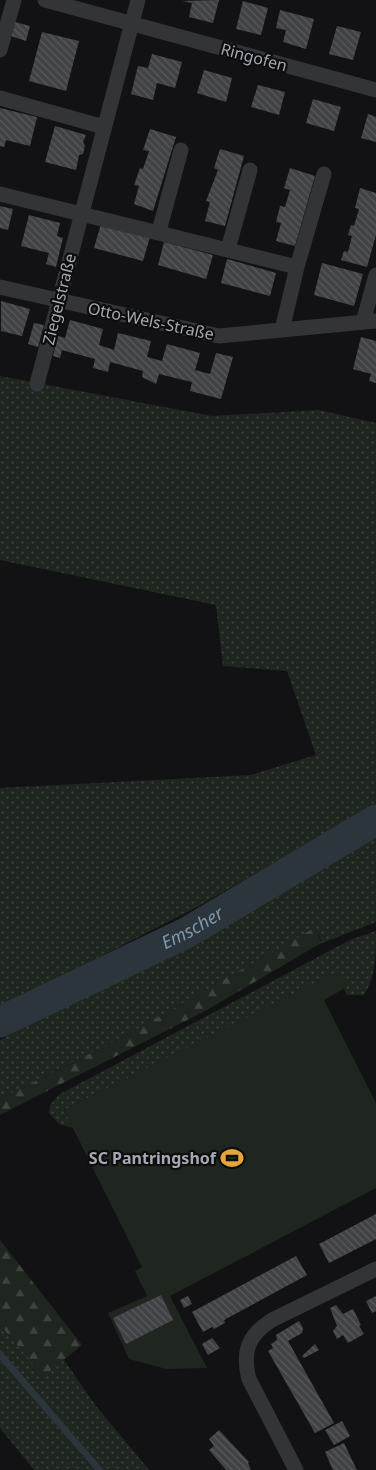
<svg xmlns="http://www.w3.org/2000/svg" width="376" height="1470" font-family="'Noto Sans',sans-serif">
<defs>
<pattern id="grass-dots" width="8" height="8" patternUnits="userSpaceOnUse" patternTransform="scale(1.25)"><rect width="8" height="8" fill="#1f261f"/><path d="M2 2h.1M6 6h.1" fill="none" stroke="#3d433d" stroke-width="1.8" stroke-linecap="round"/></pattern>
<pattern id="forest-firs" width="22" height="20" patternUnits="userSpaceOnUse" patternTransform="scale(1.25)"><rect width="22" height="20" fill="#1f261f"/><path d="M5 1l3.5 6h-7zM16 11l3.5 6h-7z" fill="#3d433d"/></pattern>
<pattern id="building-back-hatch" width="6" height="6" patternUnits="userSpaceOnUse" patternTransform="scale(1.25)"><rect width="6" height="6" fill="#414246"/><path d="M-1 5l2 2M0 0l6 6M5-1l2 2" fill="none" stroke="#595a5e"/></pattern>
</defs>
<rect width="100%" height="100%" fill="#121214"/>
<!-- grass -->
<path fill="url(#grass-dots)" d="M0,376L212,416L319,410L376,423V804L197,907L0,1008V788L251,775L316,755L287,671L223,666L216,605L0,560Z
M376,833V922L322,943L316,928L125,1036L0,1099V1040L182,946Z
M376,931C376,954 376,977 364,995H347L344,989L347,987L338,972L64,1110L73,1128L59,1124L49,1113L50,1105L60,1094L350,940Z
M0,1325L43,1375L64,1360L96,1406L149,1470H104L0,1349Z
M0,1360L95,1470H34L0,1428Z"/>
<!-- forest -->
<path fill="url(#forest-firs)" d="M316,927L321,943L207,1010L0,1115V1099L125,1036Z
M0,1240L82,1345L44,1376L0,1325Z"/>
<!-- garden -->
<path fill="#1f261f" d="M338,971L347,987L324,1000L376,1103V1188L170,1296L207,1368L166,1369L129,1359L108,1313L147,1296L135,1271L142,1267L64,1110Z"/>
<!-- water -->
<path fill="#2c353b" d="M0,1349L104,1470H95L0,1360Z"/>
<g fill="none" stroke-linecap="round" stroke-linejoin="round">
<!-- river -->
<path stroke="#2c353b" stroke-width="31" id="s1" d="M0,1022L186,933L376,820"/>
</g>
<!-- building -->
<path fill="url(#building-back-hatch)" d="M219,0L213,23L189,17L192,3L182,1Z
M243,1L268,8L261,35L236,29Z
M280,10L314,19L306,49L283,42L286,30L276,28Z
M15,22L30,26L26,41L11,36Z
M337,26L361,32L353,60L329,54Z
M42,32L79,41L66,91L29,81Z
M152,54L182,62L175,88L157,83L153,100L131,94L138,66L148,68Z
M204,70L232,78L226,102L197,93Z
M258,85L285,92L279,115L251,107Z
M313,99L341,107L334,131L306,123Z
M0,108L37,117L30,146L6,140L4,147L0,146Z
M368,114L376,117V142L361,138Z
M55,126L86,135L83,142L85,146L83,154L79,155L76,170L45,162Z
M150,129L176,137L153,211L134,204L139,186L134,185L140,168L143,169L149,151L143,150Z
M220,149L244,156L225,226L205,221L210,202L206,201L218,170L214,168Z
M290,168L315,176L295,246L276,241L281,223L276,222L280,206L285,207L290,190L284,188Z
M360,188L376,193V235L367,267L341,260L344,251L348,252L352,236L348,235L351,225L354,226L359,209L355,208Z
M0,206L13,209L8,230L0,228Z
M29,215L60,223L57,236L63,238L56,267L46,264L49,253L21,246Z
M101,224L150,237L143,261L94,248Z
M164,242L213,255L206,279L158,265Z
M227,259L276,273L270,296L221,283Z
M322,263L363,274L354,306L314,295Z
M1,301L30,309L22,336L1,331Z
M70,320L103,329L99,345L114,350L118,333L151,341L147,357L162,361L167,344L200,353L195,370L210,374L216,353L233,357L221,399L190,391L192,382L175,378L159,374L156,384L142,377L143,371L110,362L108,372L93,368L95,359L62,350L60,358L53,356L58,336L65,338Z
M34,323L44,325L38,347L28,344Z
M361,337L376,341V383L369,381L371,374L353,369Z
M376,1214V1239L329,1263L319,1244Z
M296,1256L307,1275L224,1320L225,1323L214,1329L212,1327L203,1332L192,1312Z
M161,1295L173,1320L126,1344L113,1318Z
M188,1296L192,1304L184,1308L180,1300Z
M376,1296V1311L372,1313L366,1301Z
M336,1305L343,1314L353,1309L361,1325L359,1326L364,1334L348,1343L343,1335L337,1339L333,1331L337,1326L330,1308Z
M299,1321L303,1328L302,1333L288,1341L334,1423L315,1433L268,1351L273,1348L271,1344L277,1340L276,1335Z
M212,1338L220,1348L208,1355L202,1344Z
M315,1344L319,1350L304,1358L302,1356Z
M342,1421L350,1436L334,1445L325,1430Z
M219,1430L249,1462L248,1463L251,1470H226L209,1450L214,1446L209,1439Z
M344,1443L354,1464L357,1470H333L325,1452Z"/>
<g fill="none" stroke-linecap="round" stroke-linejoin="round">
<!-- minor -->
<path stroke="#333438" stroke-width="15" d="M45,0L376,90
M0,50L14,0
M0,98L104,127
M0,194L297,267L282,330
M159,231L181,150
M228,249L250,170
M297,267L324,174
M0,287L219,336L376,321
M363,322L376,275
M37,384L138,0
M296,1470L249,1379C242,1352 248,1335 272,1320L376,1269"/>
</g>
<!-- icons -->
<defs>
<symbol id="stadium-bare" viewBox="-9 -9 18 18"><path d="M0-5a6.5 5 0 1 0 0 10a6.5 5 0 1 0 0-10ZM-3.5-1.8h7v3.6h-7Z" fill="#e5a639" stroke="#0d0d0e" stroke-width="2.5" paint-order="stroke"/></symbol>
</defs>
<g fill-rule="evenodd">
<use href="#stadium-bare" x="216" y="1142" width="32" height="32"/>
</g>
<g text-anchor="middle" stroke-width="4.5" stroke-linejoin="round" paint-order="stroke">
<!-- street labels -->
<g font-size="16" fill="#a4a9b3" stroke="#0d0d0e">
<text transform="translate(254 57) rotate(15)" y="6">Ringofen</text>
<text transform="translate(59 299) rotate(-76)" y="6">Ziegelstraße</text>
<text transform="translate(151 321) rotate(12)" y="6">Otto-Wels-Straße</text>
</g>
<!-- poi labels -->
<g font-size="16" font-weight="bold" fill="#a4a9b3" stroke="#0d0d0e" text-anchor="end">
<text x="216" y="1164">SC Pantringshof</text>
</g>
<!-- water labels -->
<g font-size="18" font-style="italic" fill="#7d98ac" stroke="#0d0d0e">
<text dy="6" stroke="none"><textPath href="#s1" startOffset="214">Emscher</textPath></text>
</g>
</g>
</svg>
